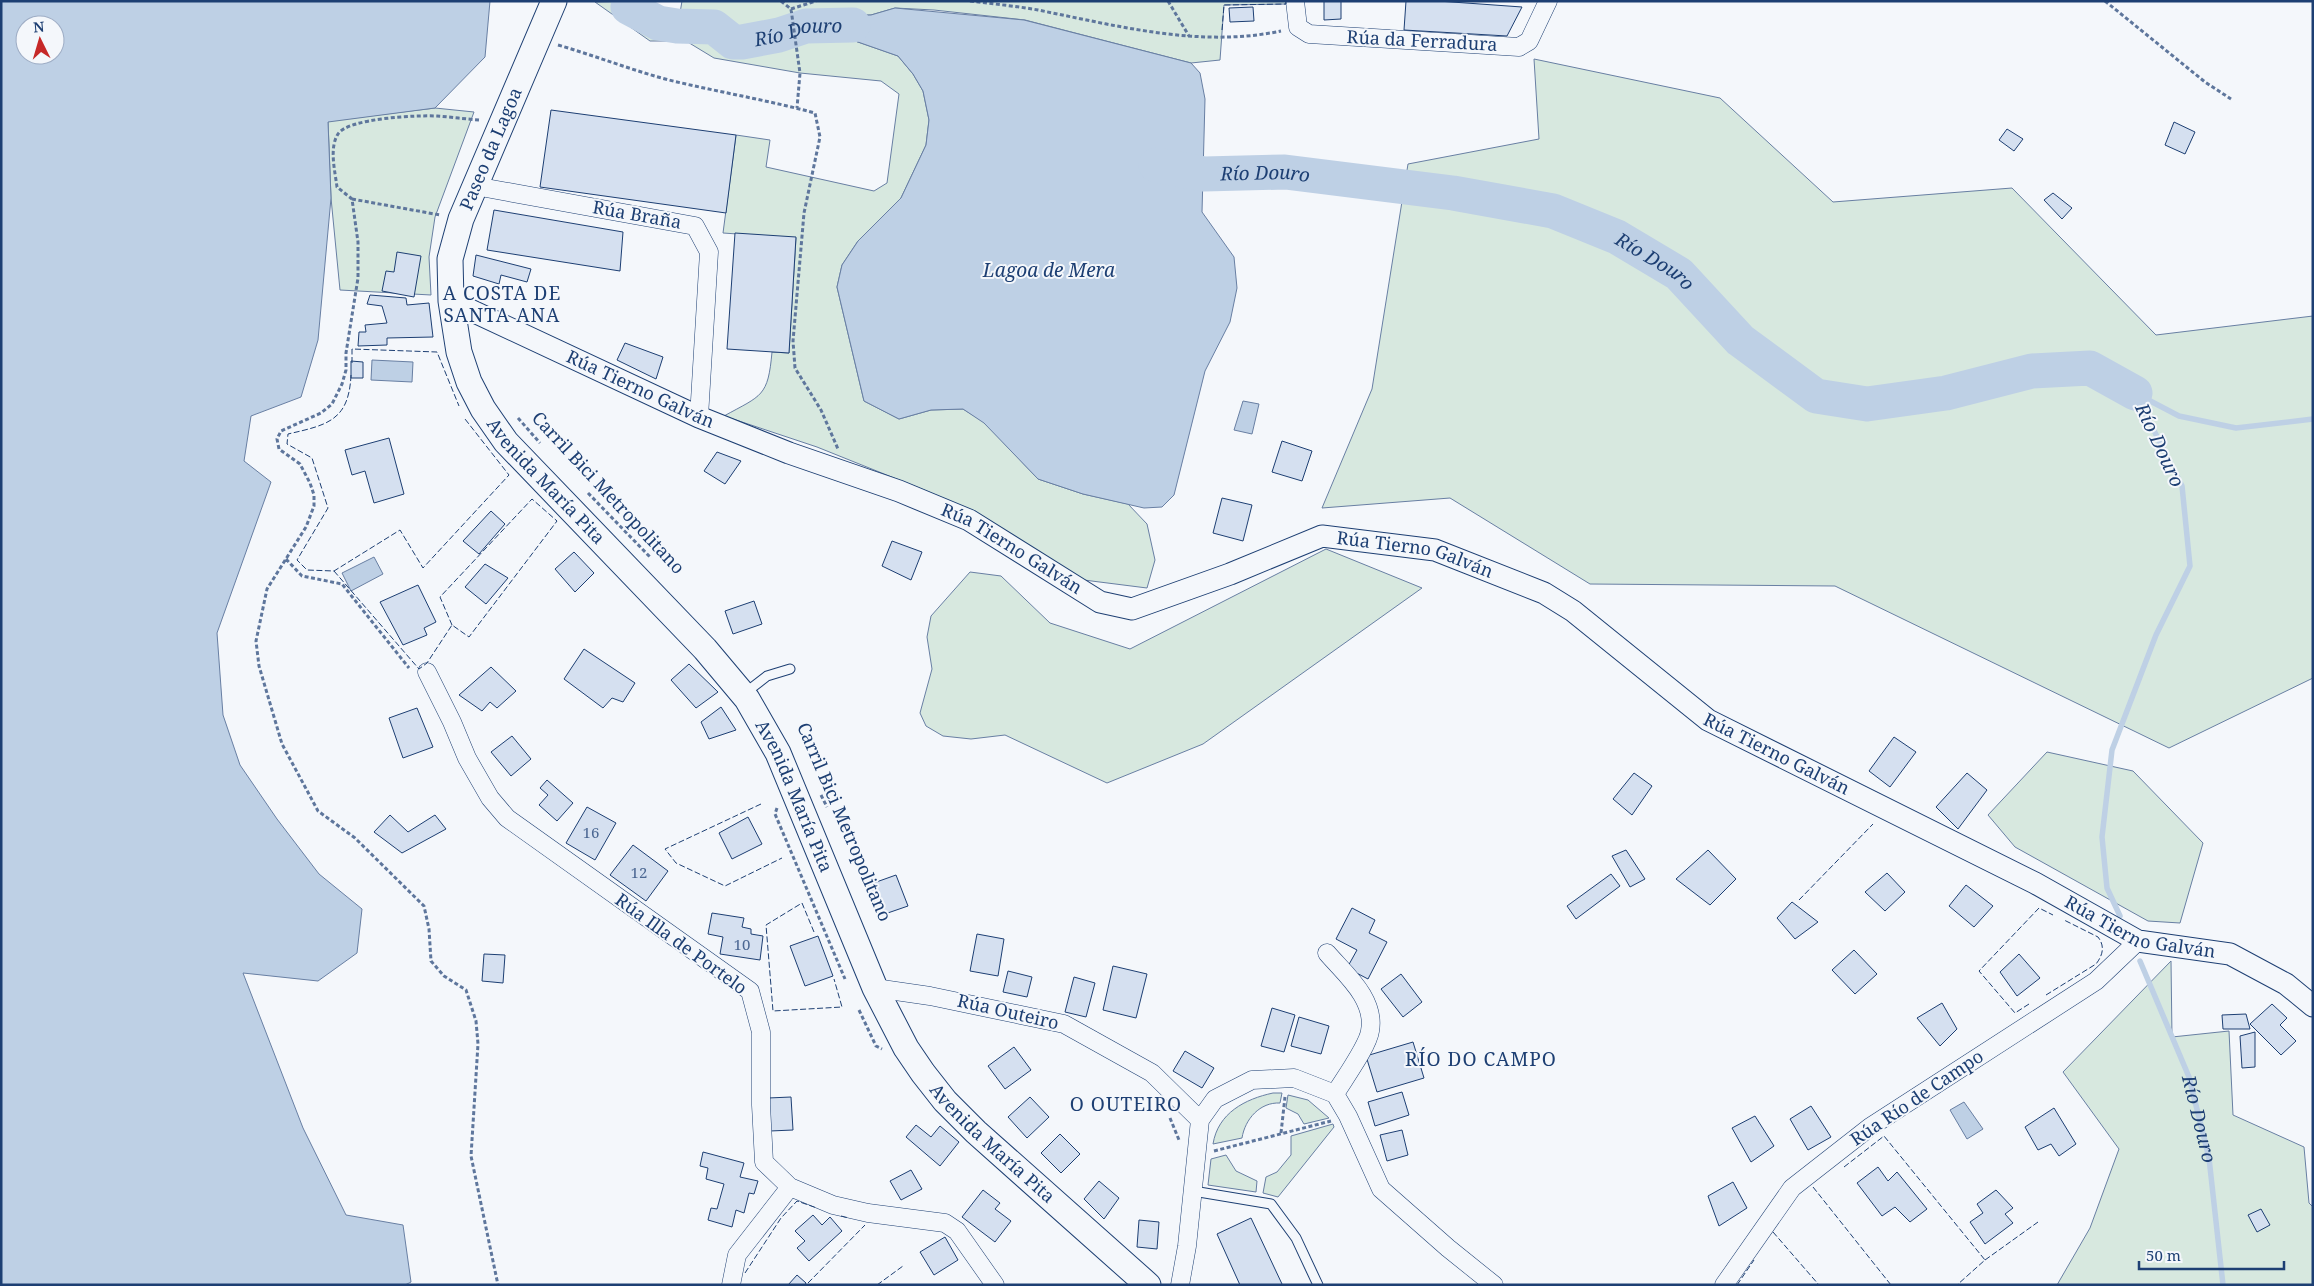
<svg xmlns="http://www.w3.org/2000/svg" width="2314" height="1286" font-family="'Noto Serif',serif">
<rect width="100%" height="100%" fill="#f4f7fb"/>
<!-- green -->
<path fill="#d7e8df" stroke="#687fa3" d="M645,1L680,13L682,1H1286V4L1224,5L1220,60L1191,63L1025,20L934,10L895,8L871,15L822,16L807,31L835,34L898,56L913,74L923,91L929,120L926,145L901,198L858,241L842,265L837,287L864,401L899,419L931,410L963,409L984,422L1038,479L1083,494L1128,504L1147,524L1155,560L1147,588L1068,578L1025,549L929,492L817,447L724,416C762,395 768,397 772,352L789,353L796,238L723,233L736,135L770,140L766,167L874,191L887,183L899,94L881,81L800,73L714,58L686,41H650L595,2Z
M1534,59L1720,98L1833,202L2012,188L2156,335L2313,316V678L2169,748L1835,586L1590,584L1450,498L1322,508L1372,389L1408,164L1539,139Z
M435,108L474,112L435,217L429,257L431,295L340,290L331,198L328,121Z
M1326,549L1422,588L1203,744L1107,783L1005,735L971,739L943,736L926,726L920,713L932,669L927,637L931,616L970,572L1001,576L1050,623L1130,649Z
M2047,752L2133,771L2203,843L2180,923L2148,921L2015,847L1988,815Z
M2171,961L2172,1037L2229,1031L2233,1115L2304,1147L2309,1203L2313,1207V1285H2057L2090,1228L2119,1149L2063,1072Z
M1273,1093H1282L1280,1103C1260,1102 1245,1119 1242,1138L1213,1144C1218,1113 1245,1099 1273,1093Z
M1288,1095L1308,1100L1329,1118L1304,1124L1298,1114L1286,1108Z
M1333,1124L1334,1127L1278,1197L1263,1193L1266,1177L1277,1172L1291,1155V1136Z
M1226,1155L1236,1171L1257,1181L1256,1192L1208,1185L1211,1159Z"/>
<!-- water -->
<path fill="#bed0e5" stroke="#687fa3" fill-rule="evenodd" d="M1,1H490L485,57L435,108L328,122L331,198L318,340L301,397L251,416L244,461L271,482L217,633L223,715L240,765L277,819L319,874L362,909L357,953L318,981L243,973L303,1128L346,1215L403,1225L411,1282L405,1285H1ZM25,25H55V55H25Z
M895,8L1024,20L1191,63L1200,73L1205,99L1202,212L1234,257L1237,288L1230,322L1205,371L1174,495L1162,507L1144,508L1083,494L1038,479L984,423L963,409L931,410L899,419L864,401L837,287L842,265L858,241L901,198L926,145L929,120L923,91L913,74L898,56L835,34L807,31L806,22L822,16L871,15Z
M372,360L413,362L412,382L371,380Z
M1243,401L1259,404L1252,434L1234,430Z
M374,557L383,574L351,591L342,573Z
M1964,1102L1983,1129L1967,1139L1950,1110Z"/>
<g fill="none" stroke-linecap="round" stroke-linejoin="round">
<!-- stream -->
<g stroke="#bed0e5" stroke-width="5.5">
<path d="M2135,393L2179,416L2236,428L2313,419"/>
<path d="M2120,916L2107,888L2102,837L2112,750L2156,635L2190,566L2182,486L2135,393"/>
<path id="s1" d="M2140,961L2189,1077L2209,1158L2223,1285"/>
</g>
<!-- river -->
<g stroke="#bed0e5" stroke-width="35">
<path id="s2" d="M628,7L658,23L677,26L714,27L733,42H742L779,35L806,26L853,25"/>
<path id="s3" d="M1156,165L1204,174L1285,172L1453,193L1553,211L1617,237L1679,274L1740,340L1816,396L1867,404L1946,393L2032,371L2090,368L2135,393"/>
</g>
</g>
<!-- building -->
<path fill="#d5e0f0" stroke="#1d3f73" d="M1324,1H1341V19L1324,20Z
M1406,1H1438L1522,7L1507,36L1404,30Z
M1253,7L1254,21L1230,22L1229,8Z
M551,110L736,135L726,213L540,187Z
M2174,122L2195,132L2185,154L2165,145Z
M2007,129L2023,139L2014,151L1999,140Z
M2053,193L2072,208L2062,219L2044,200Z
M494,210L623,232L620,271L487,250Z
M735,233L796,237L789,353L727,349Z
M397,252L421,256L414,297L382,291L386,271L394,272Z
M476,255L531,269L527,282L501,275L499,284L473,276Z
M370,295L406,298L407,305L429,303L433,337L387,338V345L358,346L359,332H366L365,325L387,323L382,306L367,304Z
M625,343L663,357L656,379L617,360Z
M351,361L363,362V378H351Z
M389,438L404,494L374,503L365,471L352,475L345,450Z
M1282,441L1312,451L1302,481L1272,472Z
M717,452L741,461L725,484L704,471Z
M1222,498L1252,505L1243,541L1213,533Z
M491,511L505,524L479,554L463,541Z
M892,541L922,552L911,580L882,566Z
M574,552L594,573L575,592L555,569Z
M485,564L508,578L486,604L465,587Z
M418,585L436,622L424,628L427,635L403,645L380,602Z
M754,601L762,624L733,634L725,611Z
M584,649L635,683L623,702L612,698L603,708L564,679Z
M689,664L718,692L696,708L671,680Z
M491,667L516,691L497,708L490,702L482,711L459,695Z
M721,707L736,730L709,739L701,722Z
M417,708L433,747L403,758L389,718Z
M512,736L531,759L511,776L491,752Z
M1894,737L1916,752L1890,787L1869,771Z
M1634,773L1652,786L1632,815L1613,799Z
M1967,773L1987,790L1958,829L1936,807Z
M547,780L573,803L557,821L539,805L548,795L540,788Z
M587,807L616,823L595,860L566,843Z
M390,815L408,832L435,815L446,829L402,853L374,832Z
M748,817L762,844L732,859L719,833Z
M633,845L668,871L646,901L610,875Z
M1626,850L1645,879L1630,887L1612,856Z
M1708,850L1736,879L1710,905L1676,879Z
M1887,873L1905,892L1885,911L1865,892Z
M1611,874L1620,886L1576,919L1567,906Z
M896,875L908,906L879,916L868,885Z
M1966,885L1993,906L1974,927L1949,906Z
M1792,902L1818,922L1795,939L1777,918Z
M1352,908L1375,920L1369,933L1387,942L1368,979L1347,968L1357,950L1336,939Z
M712,913L744,918L742,927L751,929V934L763,936L760,960L720,954L723,937L708,934Z
M977,934L1004,939L998,976L970,971Z
M818,936L833,976L805,986L790,946Z
M1854,950L1877,974L1855,994L1832,970Z
M484,954L505,955L503,983L482,981Z
M2019,954L2040,978L2017,996L2000,972Z
M1113,966L1147,974L1136,1018L1103,1010Z
M1008,971L1032,977L1027,997L1003,992Z
M1401,974L1422,1002L1403,1017L1381,989Z
M1074,977L1095,983L1086,1017L1065,1012Z
M1942,1003L1957,1029L1940,1046L1917,1018Z
M2272,1004L2287,1018L2280,1025L2296,1041L2281,1055L2250,1024Z
M1272,1008L1295,1015L1284,1052L1261,1046Z
M2246,1014L2250,1029H2223L2222,1015Z
M1299,1017L1329,1026L1321,1054L1291,1046Z
M2255,1032V1067L2242,1068L2240,1036Z
M1413,1042L1424,1078L1377,1092L1366,1056Z
M1014,1047L1031,1070L1005,1089L988,1066Z
M1185,1051L1214,1068L1202,1088L1173,1071Z
M1402,1092L1409,1115L1375,1126L1368,1102Z
M791,1097L793,1130L770,1131L768,1098Z
M1030,1097L1049,1117L1027,1138L1008,1117Z
M1811,1106L1831,1137L1808,1150L1790,1119Z
M2054,1108L2076,1144L2059,1156L2051,1144L2038,1150L2025,1127Z
M1755,1116L1774,1146L1751,1162L1732,1128Z
M916,1125L931,1137L940,1126L959,1142L940,1166L906,1137Z
M1402,1130L1408,1155L1387,1161L1380,1135Z
M1060,1134L1080,1154L1061,1173L1041,1153Z
M703,1152L744,1163L740,1177L758,1181L754,1194L749,1193L744,1213L736,1210L732,1227L708,1220L711,1208L717,1209L724,1184L706,1179L708,1168L700,1166Z
M1878,1167L1888,1181L1897,1172L1927,1209L1910,1222L1895,1207L1882,1216L1857,1183Z
M911,1170L922,1189L901,1200L890,1181Z
M1099,1181L1119,1198L1104,1219L1084,1199Z
M1733,1182L1747,1208L1719,1226L1708,1196Z
M983,1190L1000,1203L995,1209L1011,1221L995,1242L962,1217Z
M1996,1190L2013,1208L2005,1214L2013,1223L1985,1244L1970,1222L1983,1213L1977,1204Z
M2261,1209L2270,1225L2257,1232L2248,1215Z
M813,1215L822,1225L830,1217L842,1231L809,1261L797,1248L805,1241L795,1231Z
M1251,1218L1282,1284L1281,1285H1240L1217,1234Z
M1139,1220L1159,1222L1157,1249L1137,1247Z
M945,1237L958,1260L934,1275L920,1252Z
M797,1275L806,1283L805,1285H788Z"/>
<g fill="none" stroke-linecap="round" stroke-linejoin="round">
<defs>
<path id="service" d="M745,693L767,676L790,669
M1193,1191L1271,1204L1296,1238L1318,1285"/>
<path id="minor" d="M1295,1L1298,27L1309,34L1519,47L1529,41L1548,1
M475,186L695,226L709,252L699,417
M427,672L452,722L467,758L490,798L507,818L750,991L761,1032V1105L764,1162L790,1187L833,1205L868,1213L945,1223L957,1231L995,1285
M1327,953C1345,974 1376,999 1370,1031C1368,1046 1344,1079 1335,1094
M875,988L930,996L1064,1024L1152,1073L1200,1120
M731,1285L737,1255L790,1187
M1180,1285L1187,1246L1200,1120L1215,1099L1252,1080L1294,1078L1335,1094L1348,1116L1381,1189L1448,1248L1494,1285
M1724,1285L1792,1188L1870,1127L2096,981L2138,941"/>
<g id="tertiary">
<path id="s4" d="M451,301L699,417L789,453L899,491L969,520L1100,602L1132,609L1230,574L1322,536L1435,550L1544,593L1573,611L1708,720L2035,883L2138,941L2230,954L2286,984L2313,1006"/>
</g>
<g id="secondary">
<path id="s5" d="M554,1L461,219L450,259L451,301L459,352L469,382L483,409L506,442L705,649L747,699L778,753L875,988L906,1048L923,1073L945,1101L976,1132L1148,1285"/>
</g>
</defs>
<!-- service casing -->
<use href="#service" stroke="#1d3f73" stroke-width="11"/>
<!-- minor casing -->
<use href="#minor" stroke="#1d3f73" stroke-width="19"/>
<!-- tertiary casing -->
<use href="#tertiary" stroke="#1d3f73" stroke-width="23"/>
<!-- secondary casing -->
<use href="#secondary" stroke="#1d3f73" stroke-width="27"/>
<!-- path -->
<path stroke="#5e769c" stroke-width="3" stroke-dasharray="4 2.5" stroke-linecap="butt" d="M781,1L791,9L800,73L797,108
M970,1C993,4 1016,6 1038,10C1118,26 1200,48 1281,31
M1168,1L1189,36
M2105,1L2205,82L2231,99
M791,9L816,1
M558,45C596,56 631,70 669,80C718,92 767,100 815,113L820,137L804,213L793,341L795,368L821,410L838,449
M479,120C465,119 451,117 437,116C418,115 348,118 338,134C329,148 335,171 337,187L352,199L358,242V278L346,353V370L342,384L332,404L321,413L281,431L277,439L279,449L300,464L310,483L314,495V506L306,527L267,589L256,641L259,666L282,744L318,811L355,838L424,906L429,929L431,961L444,976L466,990L476,1021L478,1044L471,1156L498,1285
M352,199L440,215
M518,418L540,443
M588,493L650,557
M286,559L302,576L342,584L409,668
M821,795L827,807
M777,808L775,814L845,979
M859,1010L876,1046L882,1049
M1170,1118L1179,1140
M1281,1133L1285,1097
M1214,1151L1331,1121"/>
<!-- service -->
<use href="#service" stroke="#f4f7fb" stroke-width="9"/>
<!-- minor -->
<use href="#minor" stroke="#f4f7fb" stroke-width="18"/>
<!-- tertiary -->
<use href="#tertiary" stroke="#f4f7fb" stroke-width="21"/>
<!-- secondary -->
<use href="#secondary" stroke="#f4f7fb" stroke-width="25"/>
<!-- fence -->
<path stroke="#1d3f73" stroke-width="1" stroke-dasharray="6 2.5" stroke-linecap="butt" d="M1222,30L1224,5L1286,4V1
M352,363V349L437,352L459,406
M351,375C349,421 327,425 288,434L287,444L312,458L328,508L297,560L307,570L334,571L400,530L423,568L509,475L465,419
M334,571L419,669L427,663L452,625L469,637L557,521L532,499L440,597L452,625
M761,804L665,849L676,863L725,886L782,858
M1799,900L1873,824
M814,932L802,903L766,925L773,1011L842,1007L834,979
M2046,995L2096,964C2103,955 2105,946 2098,937L2064,920
M2029,1004L2015,1013L1979,971L2039,908L2053,915
M1844,1167L1884,1136L1985,1260L1957,1285
M1813,1187L1891,1285
M841,1216L849,1218
M1773,1232L1819,1285
M1985,1260L2038,1222
M745,1273L781,1218L797,1201L817,1208
M808,1283L865,1225
M877,1285L903,1266
M1737,1285L1754,1260"/>
</g>
<g text-anchor="middle" stroke-width="4" stroke-linejoin="round" paint-order="stroke">
<!-- number labels -->
<g font-size="15" fill="#4b6792">
<text x="591" y="838">16</text>
<text x="639" y="878">12</text>
<text x="742" y="950">10</text>
</g>
<!-- street labels -->
<g font-size="18" fill="#1d3f73" stroke="#f4f7fb">
<text transform="translate(1422 41) rotate(3)" y="6">Rúa da Ferradura</text>
<text transform="translate(491 149) rotate(-67)" y="6">Paseo da Lagoa</text>
<text transform="translate(637 215) rotate(10)" y="6">Rúa Braña</text>
<text dy="6" stroke="none"><textPath href="#s4" startOffset="209">Rúa Tierno Galván</textPath></text>
<text dy="6" stroke="none"><textPath href="#s5" startOffset="530">Avenida María Pita</textPath></text>
<text transform="translate(608 493) rotate(47)" y="6">Carril Bici Metropolitano</text>
<text dy="6" stroke="none"><textPath href="#s4" startOffset="614">Rúa Tierno Galván</textPath></text>
<text dy="6" stroke="none"><textPath href="#s4" startOffset="1049">Rúa Tierno Galván</textPath></text>
<text dy="6" stroke="none"><textPath href="#s4" startOffset="1469">Rúa Tierno Galván</textPath></text>
<text dy="6" stroke="none"><textPath href="#s5" startOffset="935">Avenida María Pita</textPath></text>
<text transform="translate(844 822) rotate(67)" y="6">Carril Bici Metropolitano</text>
<text dy="6" stroke="none"><textPath href="#s4" startOffset="1874">Rúa Tierno Galván</textPath></text>
<text transform="translate(681 944) rotate(36)" y="6">Rúa Illa de Portelo</text>
<text transform="translate(1008 1012) rotate(13)" y="6">Rúa Outeiro</text>
<text transform="translate(1917 1098) rotate(-34)" y="6">Rúa Río de Campo</text>
<text dy="6" stroke="none"><textPath href="#s5" startOffset="1340">Avenida María Pita</textPath></text>
</g>
<!-- water labels -->
<g font-size="19" font-style="italic" fill="#1d3f73" stroke="#f4f7fb">
<text dy="7" stroke="none"><textPath href="#s2" startOffset="181">Río Douro</textPath></text>
<text dy="7" stroke="none"><textPath href="#s3" startOffset="110">Río Douro</textPath></text>
<text dy="7" stroke="none"><textPath href="#s3" startOffset="515">Río Douro</textPath></text>
<text x="1049" y="277">Lagoa de Mera</text>
<text transform="translate(2160 445) rotate(65)" y="7">Río Douro</text>
<text dy="7" stroke="none"><textPath href="#s1" startOffset="169">Río Douro</textPath></text>
</g>
<!-- neighbourhood labels -->
<g font-size="19" letter-spacing="1" fill="#1d3f73" stroke="#f4f7fb">
<text x="502" y="300">A COSTA DE<tspan x="502" dy="22">SANTA ANA</tspan></text>
<text x="1481" y="1066">RÍO DO CAMPO</text>
<text x="1126" y="1111">O OUTEIRO</text>
</g>
</g>
<!-- border -->
<rect width="2314" height="1286" fill="none" stroke="#1d3f73" stroke-width="5"/>
<!-- north arrow -->
<g transform="translate(40 40) rotate(355)"><circle r="24" fill="#f4f7fb" stroke="#9eadc5"/>
<path d="M0-4L9 19L0 12L-9 19Z" fill="#c62828"/>
<text y="-8" font-size="14" font-weight="bold" text-anchor="middle" fill="#1d3f73">N</text>
</g>
<!-- scale -->
<path d="M2139 1261v8h145v-8" fill="none" stroke="#1d3f73" stroke-width="2.5"/>
<text x="2146" y="1261" font-size="15" fill="#1d3f73" stroke="#f4f7fb" stroke-width="4" paint-order="stroke">50 m</text>
</svg>
